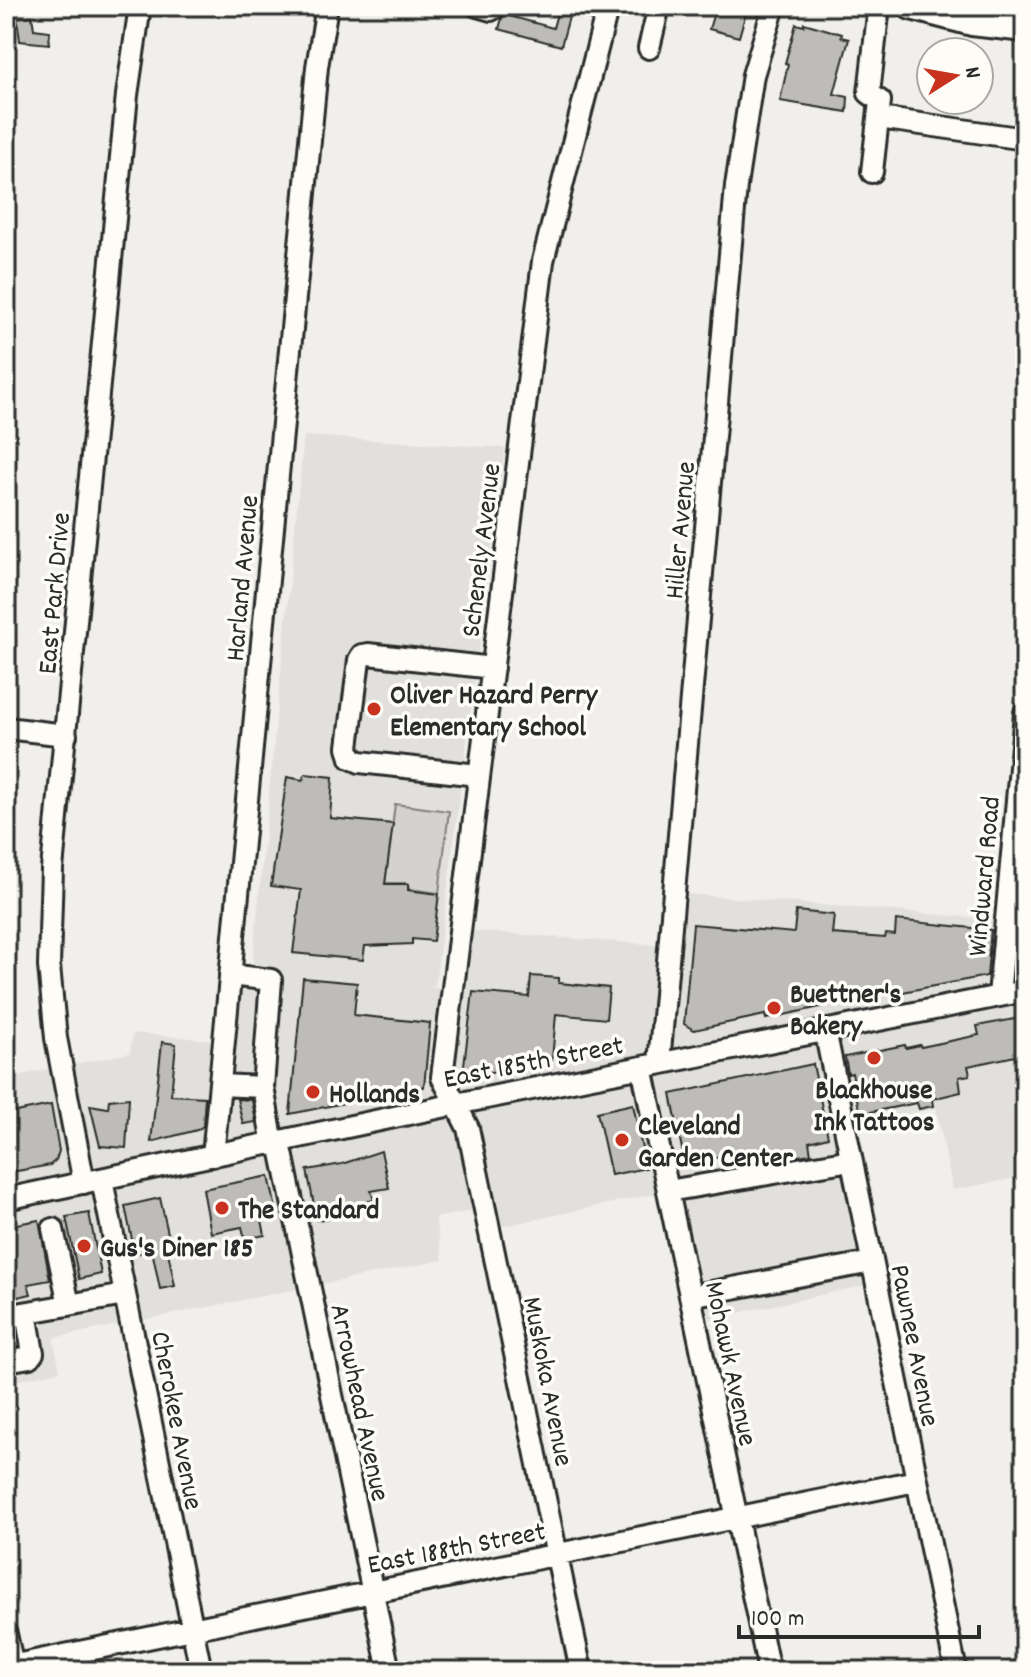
<svg xmlns="http://www.w3.org/2000/svg" width="1031" height="1677" font-family="Dekko,sans-serif">
<rect width="100%" height="100%" fill="#f0efeb"/>
<filter id="ink" filterUnits="userSpaceOnUse"><feTurbulence type="fractalNoise" baseFrequency=".0125" numOctaves="2"/><feDisplacementMap in="SourceGraphic" scale="16" xChannelSelector="R" yChannelSelector="G"/><feConvolveMatrix kernelMatrix="1 2 1 2 8 2 1 2 1" color-interpolation-filters="sRGB"/></filter>
<g filter="url(#ink)">
<!-- built -->
<path fill="#e1e0dc" d="M304,436L505,448L435,986L429,987L452,989L460,930L669,946L674,893L1005,920L1013,840L1025,841V1176L953,1190L936,1108L845,1128L876,1283L696,1322L668,1191L490,1229L486,1208L435,1218L443,1260L53,1338L60,1371L6,1383V1078L130,1053L133,1033L224,1041L231,965L252,967Z"/>
<!-- green -->
<path fill="#d3d2cf" stroke="#7f7e7d" stroke-width="2" d="M395,804L449,811L439,893L409,889L408,883H385Z"/>
<!-- building -->
<path fill="#bdbcb8" stroke="#2b2b2b" stroke-width="2" d="M559,6H572L561,46L499,29L502,18L506,15L553,28Z
M716,6L747,9L739,37L709,29Z
M32,16L34,29L50,31L49,44L20,41L17,18Z
M804,23L842,34L841,37L849,39L834,94L848,97L847,112L780,101L788,64L785,63L796,24L804,26Z
M305,774L333,777L330,818L393,824L385,884H408V890L439,894L433,941L412,939V944L365,946L363,960L293,953L301,890L271,886L287,777L303,780Z
M796,911L834,915L832,934L885,938L886,934L895,935L896,920L991,930L987,976L892,994V991L766,1019L765,1015L694,1030L684,1024L693,924L794,933Z
M531,976L559,978V983L609,988L606,1019L556,1014L552,1060L476,1075L463,1073L473,992L529,997Z
M303,978L357,983L354,1015L430,1023L424,1087L290,1114Z
M1025,1017V1054L968,1066L970,1075L959,1077L961,1092L932,1099L933,1106L919,1109L917,1103L860,1114L852,1073L848,1074L845,1057L905,1045L906,1048L920,1045L921,1047L979,1035L977,1026Z
M162,1042L176,1044L171,1095L205,1097L203,1126L197,1130L151,1142Z
M813,1064L828,1137L809,1142L811,1154L742,1165L739,1153L685,1164L671,1094Z
M129,1098L126,1148L100,1146L90,1105L108,1108L109,1100Z
M237,1099L252,1100L256,1122L243,1124Z
M633,1104L646,1168L611,1175L597,1112Z
M51,1105L59,1151L56,1160L50,1165L6,1173V1114Z
M381,1151L389,1188L371,1191L374,1200L345,1207L346,1215L317,1220L307,1170L342,1164Z
M269,1176L276,1209L268,1210L269,1219L262,1220L265,1235L245,1239L242,1227L211,1233L203,1189Z
M160,1198L172,1251L168,1252L175,1286L160,1289L152,1250L135,1254L125,1206Z
M89,1213L101,1274L79,1279L66,1217Z
M39,1220L50,1280L28,1284L31,1294L13,1298L11,1286L6,1287V1229L17,1227L16,1224Z"/>
<g fill="none" stroke-linecap="round" stroke-linejoin="round">
<defs>
<path id="minor" d="M477,6L491,10L497,6
M649,48L659,6
M879,118L1025,139
M872,172L880,101L869,93L879,6
M6,728L66,735
M478,775L360,762L351,758L348,747L359,660L362,655L368,654L493,668
M230,975L271,980L263,1087L273,1145
M999,996L1025,713
M825,1030L956,1671
M659,1063L736,186L753,75L774,6
M642,1067L769,1671
M220,1085L263,1087
M280,1143L389,1671
M213,1156L317,67L327,6
M102,1180L201,1671
M84,1183L56,1038L49,966L52,869L127,95L140,6
M668,1191L851,1160
M6,1199L456,1104L1025,991
M53,1229L69,1305
M690,1296L872,1262
M6,1316L125,1295
M6,1361L30,1357L33,1353L26,1313
M6,1634L14,1671
M6,1667L916,1481
M581,1671L468,1128L442,1077L543,261L608,6"/>
<path id="major" d="M911,6L972,22L1025,28"/>
</defs>
<!-- minor casing -->
<use href="#minor" stroke="#2b2b2b" stroke-width="26"/>
<!-- major casing -->
<use href="#major" stroke="#2b2b2b" stroke-width="32"/>
<!-- minor -->
<use href="#minor" stroke="#fdfcf7" stroke-width="20"/>
<!-- major -->
<use href="#major" stroke="#fdfcf7" stroke-width="26"/>
</g>
</g>
<!-- markers -->
<g fill="#c8321e" stroke="#fdfcf7" stroke-width="3">
<circle cx="374" cy="709" r="8"/>
<circle cx="774" cy="1008" r="8"/>
<circle cx="874" cy="1058" r="8"/>
<circle cx="313" cy="1092" r="8"/>
<circle cx="622" cy="1140" r="8"/>
<circle cx="222" cy="1208" r="8"/>
<circle cx="84" cy="1246" r="8"/>
</g>
<g text-anchor="middle" stroke-width="7" stroke-linejoin="round" paint-order="stroke">
<!-- street labels -->
<g font-size="28" fill="#2b2b2b" stroke="#fdfcf7">
<text transform="translate(678 530) rotate(-85)" y="10">Hiller Avenue</text>
<text transform="translate(479 550) rotate(-83)" y="10">Schenely Avenue</text>
<text transform="translate(240 578) rotate(-85)" y="10">Harland Avenue</text>
<text transform="translate(52 593) rotate(-85)" y="10">East Park Drive</text>
<text transform="translate(982 876) rotate(-85)" y="10">Windward Road</text>
<text transform="translate(533 1060) rotate(-11)" y="10">East 185th Street</text>
<text transform="translate(917 1345) rotate(79)" y="10">Pawnee Avenue</text>
<text transform="translate(733 1363) rotate(78)" y="10">Mohawk Avenue</text>
<text transform="translate(550 1381) rotate(79)" y="10">Muskoka Avenue</text>
<text transform="translate(362 1402) rotate(78)" y="10">Arrowhead Avenue</text>
<text transform="translate(179 1420) rotate(79)" y="10">Cherokee Avenue</text>
<text transform="translate(456 1546) rotate(-11)" y="10">East 188th Street</text>
</g>
<!-- poi labels -->
<g font-size="28" font-weight="bold" fill="#2b2b2b" stroke="#fdfcf7" text-anchor="start">
<text x="390" y="703">Oliver Hazard Perry<tspan x="390" dy="32">Elementary School</tspan></text>
<text x="790" y="1002">Buettner's<tspan x="790" dy="32">Bakery</tspan></text>
<text x="874" y="1098" text-anchor="middle">Blackhouse<tspan x="874" dy="32">Ink Tattoos</tspan></text>
<text x="329" y="1102">Hollands</text>
<text x="638" y="1134">Cleveland<tspan x="638" dy="32">Garden Center</tspan></text>
<text x="238" y="1218">The Standard</text>
<text x="100" y="1256">Gus's Diner 185</text>
</g>
</g>
<!-- margin -->
<rect width="1031" height="1677" fill="none" stroke="#fdfcf7" stroke-width="32"/>
<rect x="16" y="16" width="999" height="1645" fill="none" stroke="#2b2b2b" stroke-width="3" filter="url(#ink)"/>
<!-- north arrow -->
<g transform="translate(955 76) rotate(79)"><circle r="38" fill="#fdfcf7" stroke="#a9a8a5" stroke-width="2"/>
<path d="M0-6L14 30L0 20L-14 30Z" fill="#c8321e"/>
<text y="-12" font-size="22" font-weight="bold" text-anchor="middle" fill="#2b2b2b">N</text>
</g>
<!-- scale -->
<path d="M739 1625v12h240v-12" fill="none" stroke="#2b2b2b" stroke-width="4"/>
<text x="751" y="1625" font-size="24" fill="#2b2b2b" stroke="#fdfcf7" stroke-width="6" paint-order="stroke">100 m</text>
</svg>
